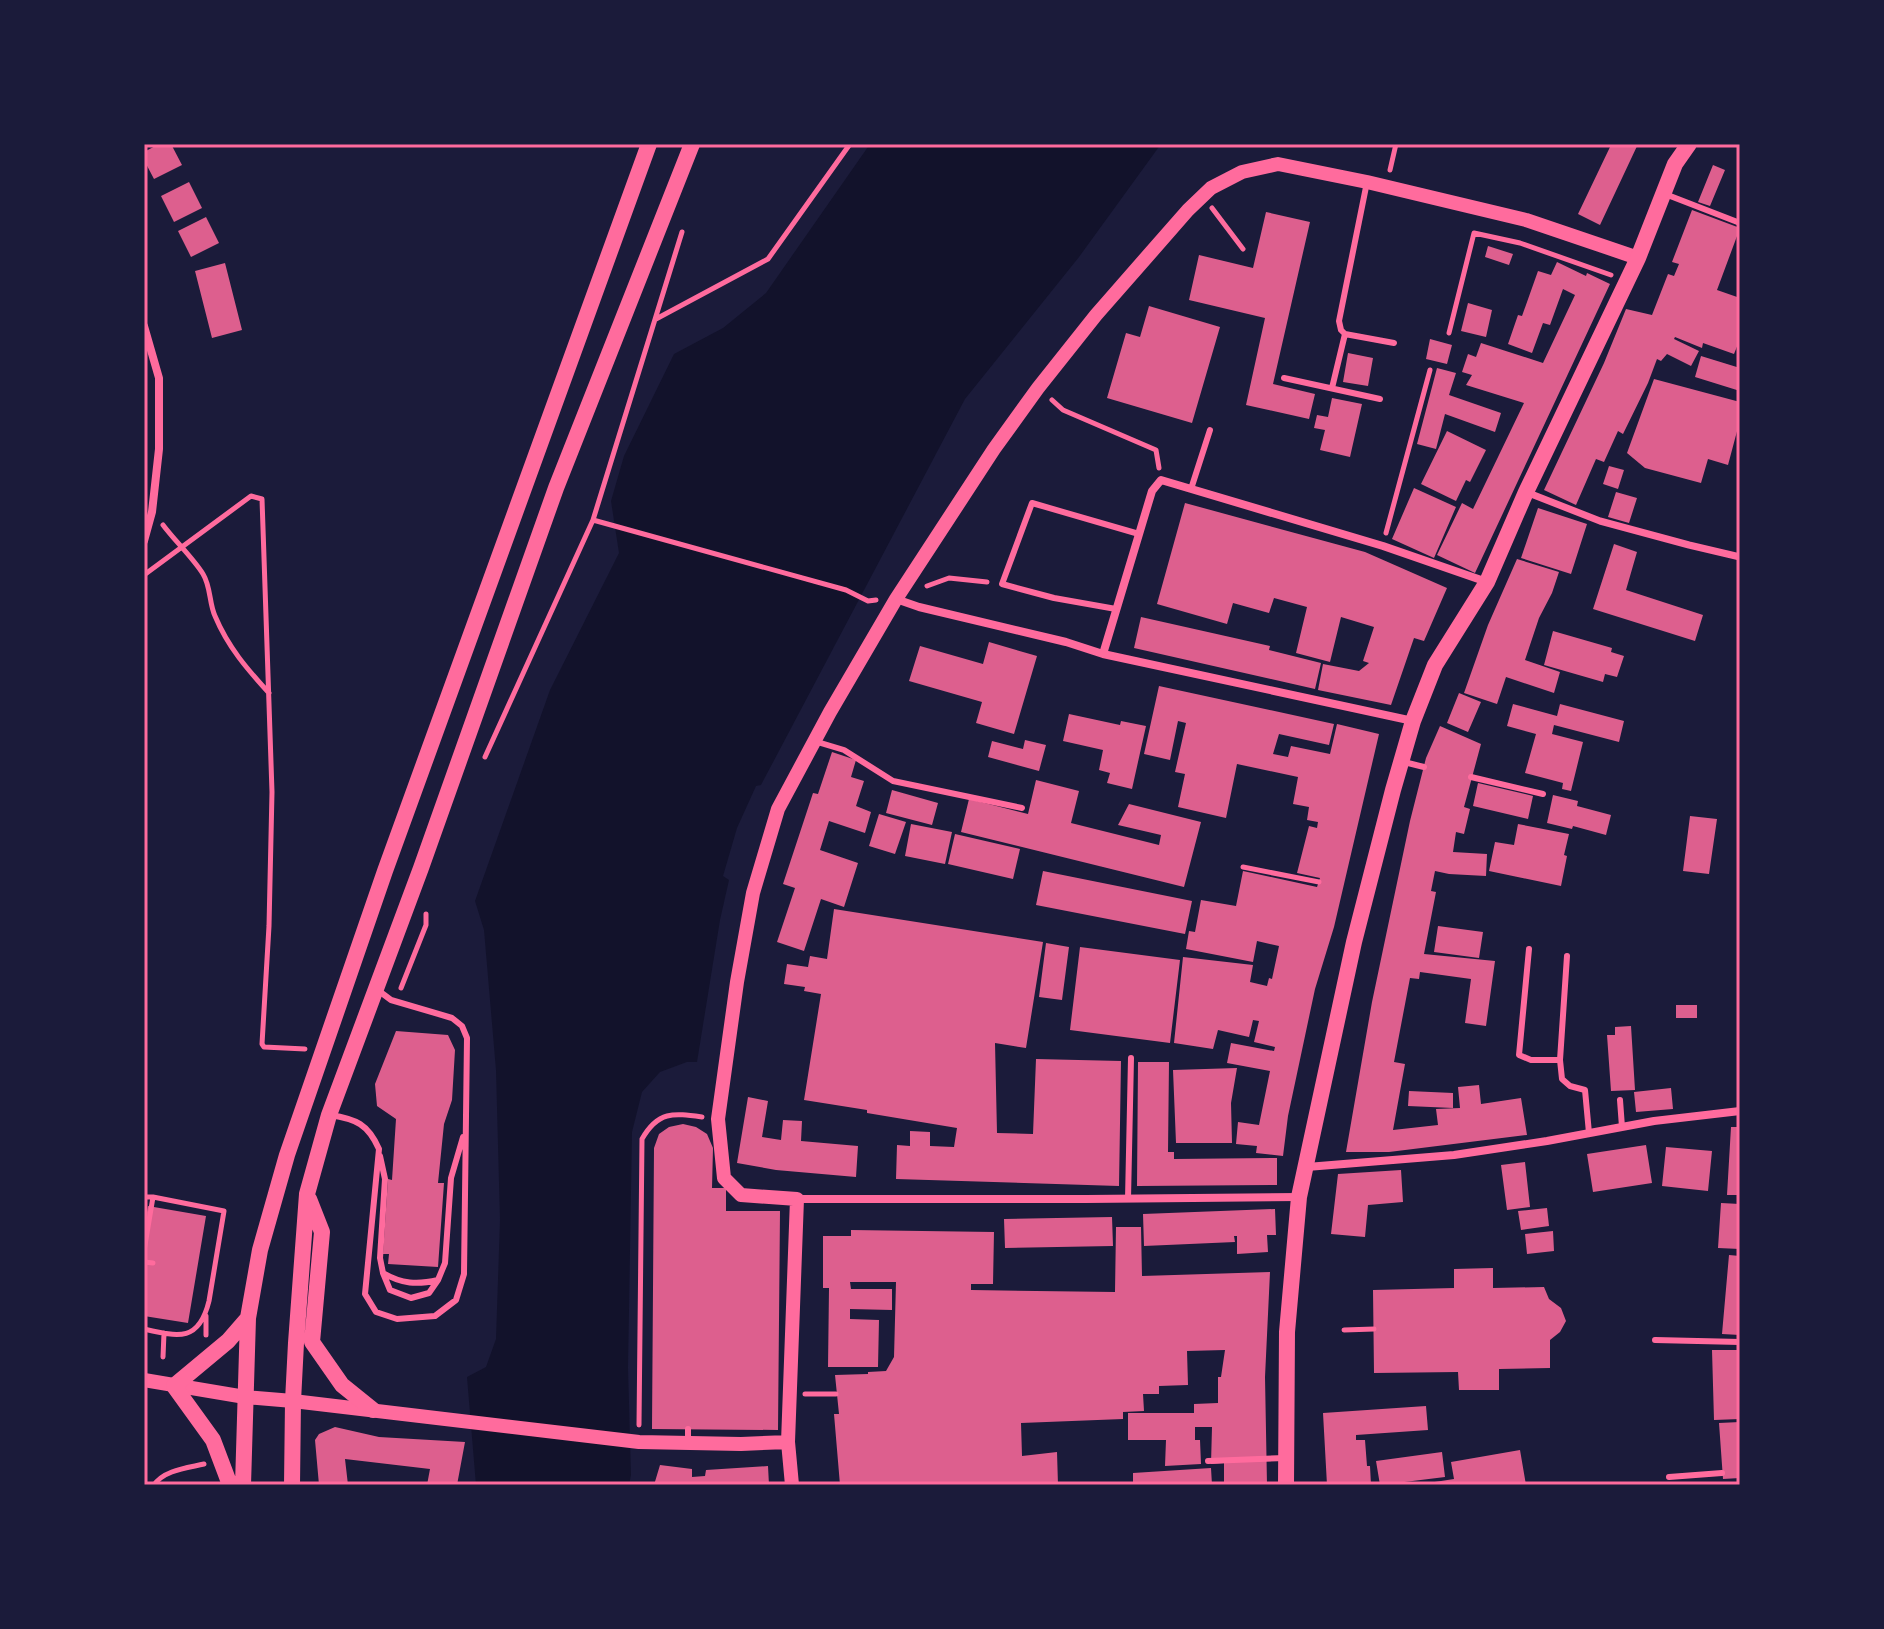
<svg xmlns="http://www.w3.org/2000/svg" width="1884" height="1629" font-family="Karla,sans-serif">
<rect width="100%" height="100%" fill="#1b1b3a"/>
<!-- water -->
<path fill="#12122b" d="M870,144H1161L1079,257L965,399L761,785L756,786L737,828L723,876L729,880L720,920L697,1062H687L660,1072L642,1092L632,1132L628,1368L631,1475L629,1485H476L467,1377L486,1367L496,1339L500,1220L496,1070L484,930L475,901L550,690L619,553L611,501L624,456L674,354L723,328L766,293Z"/>
<!-- building -->
<path fill="#dd5f8e" d="M159,144H171L182,165L154,179L144,160V152Z
M1603,144H1638L1600,225L1578,214L1610,147Z
M1713,165L1725,170L1710,206L1698,202Z
M189,182L202,208L174,222L161,196Z
M1692,210L1740,228L1717,290L1740,298V339L1734,354L1703,343L1702,348L1675,337L1674,339L1699,351L1691,366L1667,354L1661,361L1657,359L1648,383L1623,434L1618,431L1604,462L1596,459L1576,505L1544,490L1604,363L1626,309L1652,315L1668,274L1674,276L1679,264L1672,262Z
M1266,212L1310,222L1273,384L1315,394L1309,419L1246,405L1265,318L1189,300L1199,255L1253,268Z
M206,217L219,243L191,257L178,231Z
M1488,246L1513,254L1509,265L1485,257Z
M1557,262L1586,276L1587,273L1610,284L1475,573L1437,555L1462,503L1473,509L1524,403L1466,385L1472,375L1462,372L1468,354L1476,357L1481,343L1543,363L1575,295L1563,289L1550,325L1543,323L1532,353L1508,344L1518,315L1522,316L1538,271L1551,275Z
M225,263L242,330L212,338L195,271Z
M1468,303L1492,310L1486,337L1461,331Z
M1149,306L1220,327L1192,423L1107,398L1126,333L1140,337Z
M1430,339L1452,345L1447,364L1426,359Z
M1348,353L1373,358L1368,386L1343,382Z
M1701,356L1740,368V391L1695,377Z
M1437,368L1456,373L1449,395L1501,413L1495,432L1445,414L1436,449L1417,444Z
M1654,379L1740,402V420L1728,465L1708,459L1701,483L1645,468L1627,453Z
M1332,398L1362,404L1350,457L1320,450L1325,430L1314,428L1317,415L1328,417Z
M1447,431L1486,450L1470,482L1466,480L1456,501L1421,484Z
M1609,466L1624,470L1618,489L1603,484Z
M1414,488L1456,507L1434,558L1392,539Z
M1616,492L1637,498L1629,523L1608,517Z
M1185,503L1365,552L1447,588L1424,641L1414,638L1391,705L1318,690L1323,664L1359,671L1369,663L1363,661L1374,627L1341,617L1330,662L1296,653L1307,607L1274,598L1269,613L1233,603L1227,624L1157,604Z
M1538,508L1587,524L1571,574L1521,558Z
M1614,544L1637,552L1626,590L1703,615L1695,641L1593,609Z
M1517,559L1559,572L1552,593L1539,618L1525,660L1560,672L1554,693L1506,677L1497,704L1464,693L1488,625Z
M1141,617L1270,646L1269,650L1321,663L1315,689L1134,648Z
M1553,631L1612,648L1611,652L1624,656L1617,677L1605,674L1603,682L1544,665Z
M989,642L1037,656L1014,734L976,723L982,702L909,681L920,646L983,664Z
M1159,686L1334,724L1329,745L1279,734L1273,754L1288,757L1291,746L1330,754L1337,724L1379,734L1334,927L1315,989L1288,1116L1283,1156L1256,1153L1257,1146L1236,1144L1238,1122L1259,1125L1270,1071L1227,1063L1231,1043L1274,1051L1275,1047L1254,1042L1259,1021L1253,1020L1249,1037L1218,1030L1213,1049L1174,1043L1183,957L1253,965L1250,982L1267,986L1269,978L1272,979L1279,946L1257,941L1253,962L1186,949L1189,931L1195,932L1201,900L1236,906L1243,871L1317,887L1320,878L1297,873L1309,826L1317,828L1318,822L1307,820L1309,807L1293,804L1298,777L1237,764L1226,818L1178,807L1185,774L1175,772L1186,723L1178,721L1170,760L1144,754Z
M1459,693L1481,702L1468,732L1447,723Z
M1513,704L1557,716L1560,704L1624,721L1619,742L1554,725L1552,734L1583,742L1571,791L1562,789L1563,783L1525,773L1536,734L1507,726Z
M1069,714L1120,725L1121,721L1146,726L1132,789L1107,783L1110,773L1099,770L1103,750L1063,741Z
M1440,726L1481,744L1464,807L1470,809L1464,834L1456,832L1453,852L1487,854L1486,876L1449,874L1435,871L1431,891L1436,892L1424,954L1495,961L1486,1026L1465,1023L1471,979L1420,972L1419,979L1410,978L1394,1062L1405,1064L1393,1130L1438,1125L1436,1109L1460,1108L1458,1087L1479,1085L1481,1104L1521,1098L1527,1135L1389,1152H1346L1372,1002L1410,821L1426,758Z
M1025,740L1046,745L1039,771L988,757L992,741L1023,749Z
M832,752L856,760L851,777L864,781L856,806L871,812L865,833L829,821L820,850L858,863L844,907L821,899L804,951L777,942L795,888L783,884L813,793L818,794Z
M1036,780L1079,791L1071,823L1159,845L1161,835L1118,825L1129,804L1201,822L1184,887L961,832L969,799L1028,814Z
M1478,783L1533,796L1528,819L1473,806Z
M892,790L938,803L932,825L886,813Z
M1553,795L1578,801L1577,806L1611,815L1606,835L1573,826L1572,829L1547,823Z
M879,814L906,822L895,854L869,846Z
M1690,816L1717,819L1709,874L1683,871Z
M911,824L952,832L945,864L905,856Z
M1518,824L1569,834L1564,855L1567,856L1561,886L1489,871L1495,842L1514,845Z
M955,834L1020,849L1013,879L948,864Z
M1043,871L1192,901L1185,934L1036,905Z
M834,909L1043,942L1026,1048L995,1043L997,1133L1033,1134L1036,1059L1121,1061L1119,1186L896,1179L897,1145L910,1146V1131L930,1132V1146L954,1147L957,1128L867,1113V1110L804,1100L821,994L804,991L805,987L784,984L787,964L808,967L810,956L827,959Z
M1438,926L1483,932L1479,958L1434,952Z
M1046,943L1069,947L1062,1000L1039,997Z
M1080,947L1180,960L1170,1043L1070,1030Z
M1676,1005H1697V1018H1676Z
M1631,1026L1635,1090L1611,1091L1607,1035H1615V1027Z
M396,1031L448,1035L455,1050L452,1100L444,1124L438,1183H444L438,1267L388,1264L389,1254H383L388,1179L392,1180L396,1119L377,1106L375,1084Z
M1138,1062H1169L1168,1152H1174V1159L1277,1158V1185L1137,1186Z
M1237,1068L1231,1103L1232,1143H1176L1173,1070Z
M1671,1088L1673,1109L1636,1112L1634,1092Z
M1409,1091L1453,1093V1108L1408,1106Z
M748,1097L768,1101L762,1137L781,1140L783,1120L802,1121L801,1141L858,1146L856,1177L776,1170L737,1163Z
M683,1124L696,1127L707,1134L713,1148L712,1188H726V1211H780L778,1430L652,1429L654,1148L659,1134L669,1127Z
M1731,1127H1740V1195H1727Z
M1646,1145L1652,1183L1593,1192L1587,1154Z
M1666,1147L1712,1151L1708,1191L1662,1186Z
M1525,1162L1530,1207L1507,1210L1501,1165Z
M1401,1170L1403,1202L1368,1205L1365,1237L1331,1234L1338,1174Z
M1721,1203L1740,1204V1249L1718,1248Z
M148,1206L206,1216L188,1323L144,1316V1230Z
M1547,1208L1549,1226L1521,1230L1518,1211Z
M1275,1209L1276,1235H1267L1268,1252L1237,1254V1236H1234L1235,1242L1144,1246L1143,1214Z
M1112,1217L1113,1246L1005,1248L1004,1219Z
M1116,1227H1141L1142,1276L1270,1272L1265,1377L1267,1485H1224V1463L1211,1464L1212,1427H1195V1440H1200L1201,1464L1165,1466L1166,1440H1128V1413H1194V1404L1218,1403V1377H1221L1225,1350L1187,1351L1188,1385L1159,1386V1394H1143L1144,1411L1123,1412V1419L1021,1423L1022,1456L1057,1452L1058,1485H840L834,1414H839L835,1375L868,1374V1372L886,1371L894,1357L896,1282H850L851,1289H892V1310L850,1309V1319L879,1320L878,1367H828L829,1288H823V1236H851V1230L994,1232L993,1284H971V1290L1115,1292Z
M1553,1231L1554,1251L1527,1254L1525,1234Z
M1729,1255L1740,1256V1335L1722,1334Z
M1493,1268V1288L1544,1287L1549,1299L1561,1308L1566,1321L1560,1332L1550,1340V1368L1499,1369V1390H1459L1458,1372L1374,1373L1373,1290L1454,1288V1269Z
M1712,1350H1740V1419L1714,1420Z
M1426,1406L1428,1430L1356,1435V1440H1365L1367,1466H1370L1371,1485H1327L1323,1413Z
M1740,1422V1478L1723,1479L1719,1423Z
M335,1427L379,1437L465,1442L457,1485H427L430,1469L345,1459L348,1485H319L315,1440L319,1434Z
M1520,1450L1526,1485H1428V1483L1454,1479L1451,1462Z
M1442,1452L1445,1477L1380,1485L1376,1461Z
M660,1465L692,1469V1477L705,1476L706,1470L768,1466L769,1485H654Z
M1211,1468L1212,1485H1133V1473Z"/>
<g fill="none" stroke-linecap="round" stroke-linejoin="round">
<!-- path -->
<path stroke="#ff6b9d" stroke-width="5" d="M1390,170L1396,144
M1212,208L1243,249
M656,319L768,259L850,144
M1449,333L1474,233L1520,243L1611,275
M1052,400L1063,410L1156,450L1159,468
M593,520L846,590L868,601L876,600
M163,525C175,541 193,558 203,574C211,587 209,603 215,616C228,647 247,669 269,693
M1386,533L1430,370
M144,575L251,496L262,499L272,792L269,926L262,1044L264,1047L305,1049
M927,586L949,578L987,582
M485,757L593,520L682,232
M1243,867L1319,882
M401,988L426,925V914
M144,1197H153L144,1251
M144,1262L153,1263
M144,1329C179,1337 199,1342 209,1301L224,1211L153,1197
M1344,1330L1374,1329
M206,1335V1316
M163,1357L164,1333
M805,1394H836
M639,1425L642,1139C658,1111 673,1113 702,1117
M154,1485C164,1470 187,1468 204,1464"/>
<!-- service -->
<path stroke="#ff6b9d" stroke-width="6" d="M1367,182L1339,321L1341,330L1345,334L1394,343
M1665,194L1740,223
M1284,378L1380,399
M1332,388L1345,334
M1191,489L1210,430
M1116,609L1054,598L1002,584L1032,503L1139,534
M814,741L844,750L893,781L1022,808
M1404,762L1424,767
M1471,777L1543,794
M1529,949L1519,1055L1531,1060H1560
M1567,956L1560,1060L1562,1079L1570,1086L1585,1090L1589,1133
M1620,1100L1622,1127
M330,1115C356,1119 368,1124 379,1149L365,1294L376,1312L397,1319L435,1316L456,1300L464,1274L467,1038L462,1026L452,1018L391,1000L379,991
M380,1156L385,1179L380,1258L383,1273C402,1284 417,1285 438,1280L445,1263L451,1178L463,1137
M1128,1199L1131,1058
M383,1273L390,1290L411,1298L429,1293L438,1280
M1655,1340L1740,1342
M688,1429V1443
M1208,1461L1285,1458
M1669,1477L1722,1473"/>
<!-- pedestrian -->
<path stroke="#ff6b9d" stroke-width="7" d="M1526,492L1600,521L1689,545L1740,557"/>
<!-- minor -->
<path stroke="#ff6b9d" stroke-width="8" d="M144,326L159,378V449L152,512L144,541
M896,599L919,607L1066,642L1103,654L1413,721
M1103,654L1152,491L1161,480L1383,546L1487,582
M1307,1167L1454,1155L1547,1141L1654,1121L1740,1111
M797,1199H1086L1299,1197"/>
<!-- tertiary -->
<path stroke="#ff6b9d" stroke-width="14" d="M144,1380L245,1397L293,1401L639,1442L741,1444L788,1442
M792,1485L788,1442L797,1199L741,1195L724,1178L718,1119L737,982L753,893L778,809L830,712L896,599L994,449L1038,388L1096,315L1188,210L1211,188L1242,172L1278,164L1367,182L1526,220L1638,258"/>
<!-- secondary -->
<path stroke="#ff6b9d" stroke-width="16" d="M309,1199L322,1232L312,1342L342,1385L373,1410
M230,1485L213,1440L174,1386L228,1341L248,1318
M243,1485L248,1318L260,1250L287,1155L385,871L649,144
M292,1485L293,1401L296,1343L307,1194L329,1115L421,868L556,488L692,144
M1286,1485L1287,1332L1299,1197L1354,942L1393,790L1413,721L1435,665L1487,582L1526,492L1638,258L1675,164L1689,144"/>
</g>
<!-- border -->
<rect width="1884" height="1629" fill="none" stroke="#1b1b3a" stroke-width="292"/>
<rect x="146" y="146" width="1592" height="1337" fill="none" stroke="#ff6b9d" stroke-width="3"/>
</svg>
